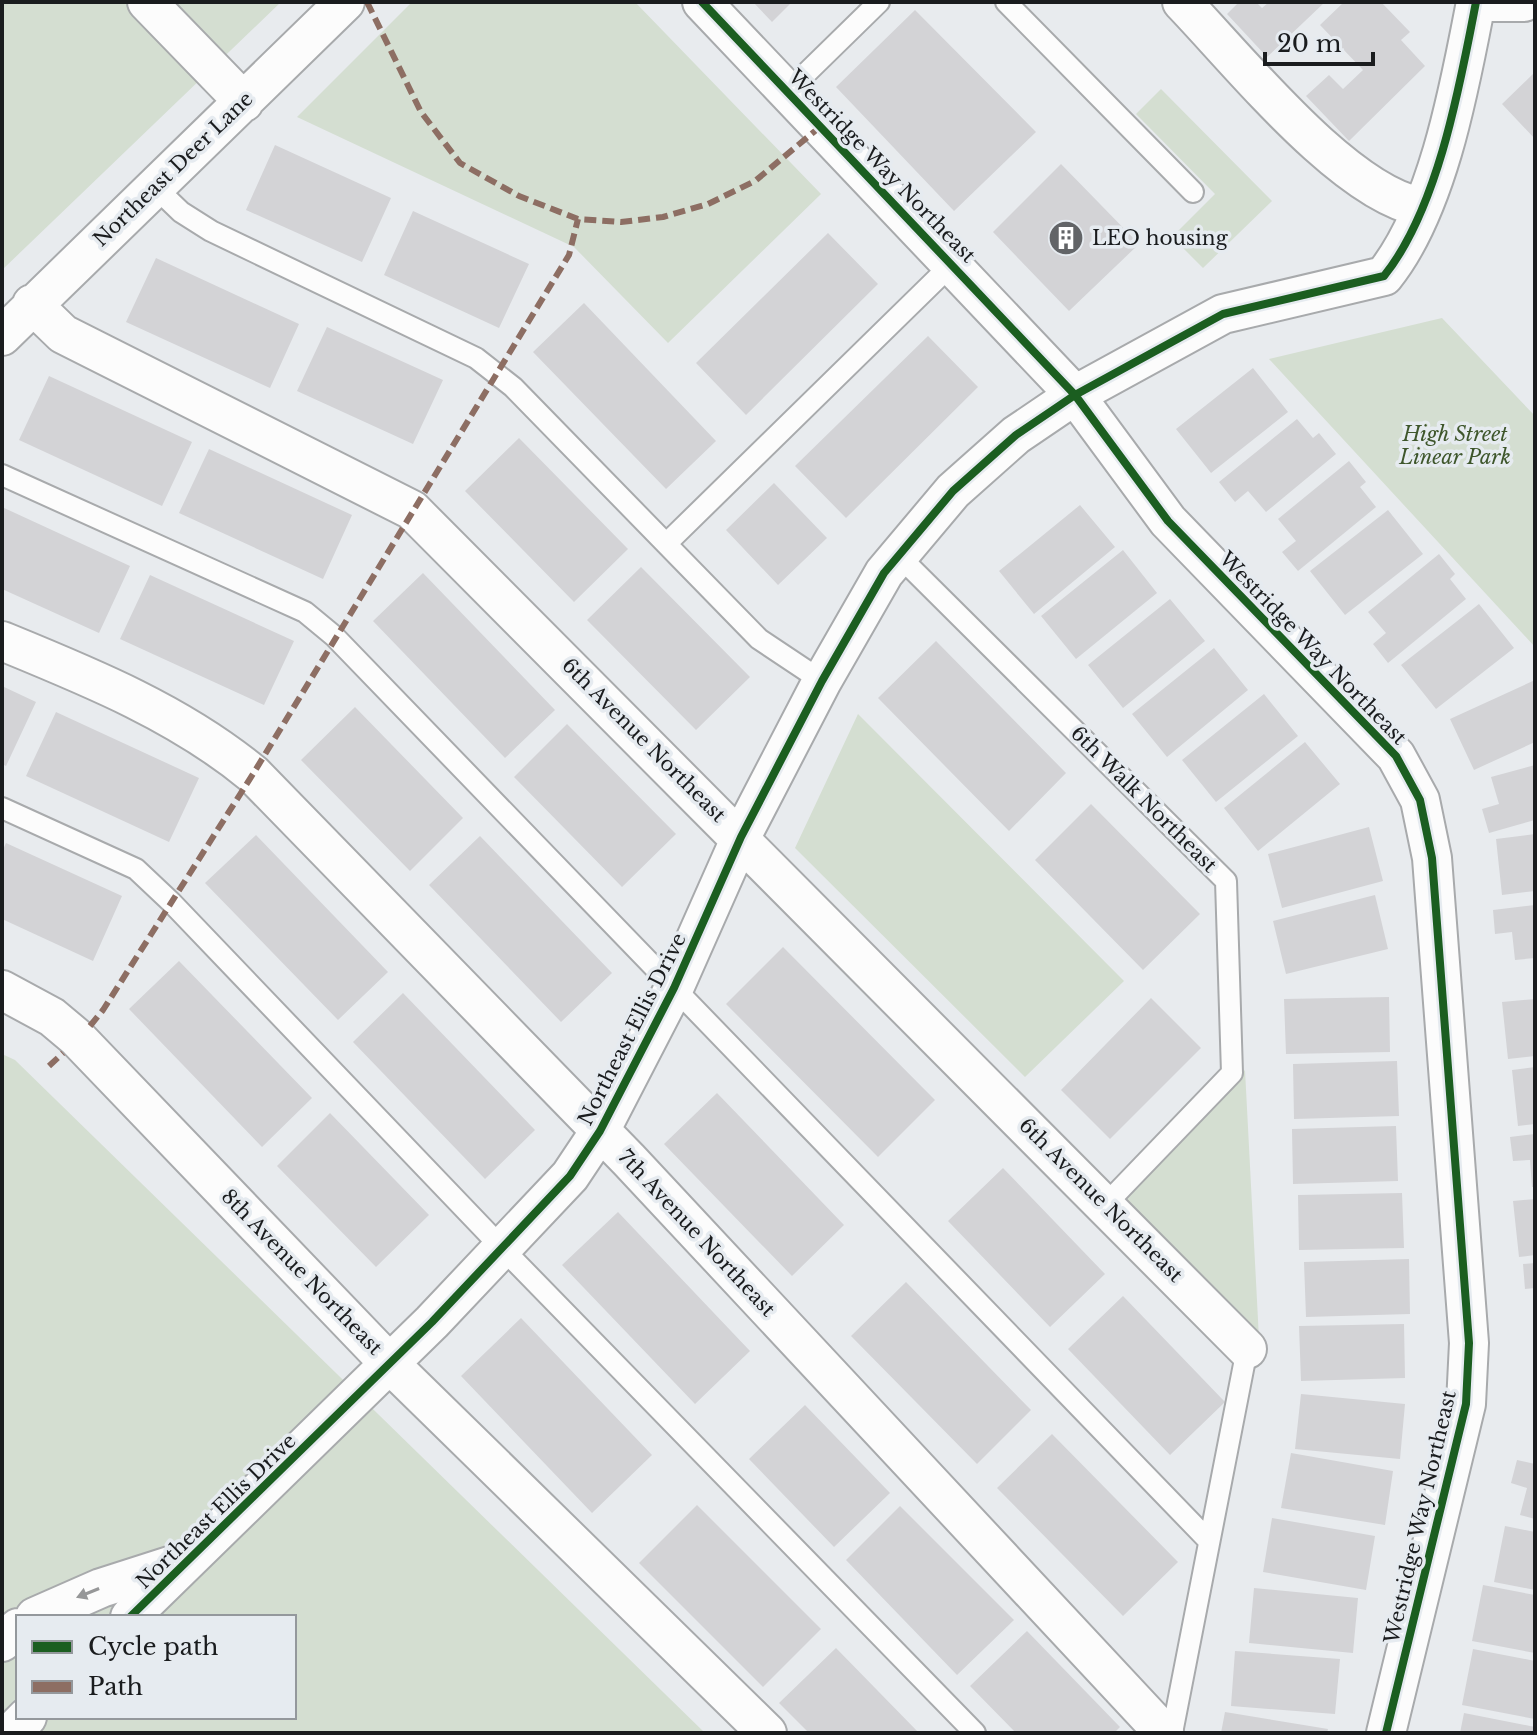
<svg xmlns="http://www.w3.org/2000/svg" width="1537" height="1735" font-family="'Libre Baskerville',serif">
<rect width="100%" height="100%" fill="#e8ebee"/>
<!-- green -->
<path fill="#d4ded1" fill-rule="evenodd" d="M2,2H281L2,270Z
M412,2H635L821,194L668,343L574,247L297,117Z
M1161,89L1272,201L1203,268L1172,237L1215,194L1136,114Z
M1442,318L1535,416V647L1269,359Z
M858,714L1124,981L1025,1077L795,848Z
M2,1054L15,1060L705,1733H2ZM18,1617H294V1717H18Z
M1245,1070L1259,1339L1120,1201Z"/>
<!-- building -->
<path fill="#d3d3d6" d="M753,2H792L772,22Z
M1239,2H1256L1262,8L1269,2H1325L1267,57L1227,14Z
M1344,2H1381L1410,32L1401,40L1425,66L1349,141L1306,96L1329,75L1343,89L1363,70L1320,25Z
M915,10L1036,132L954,211L836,87Z
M1535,72V139L1502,104Z
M275,145L391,198L362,262L246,210Z
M1061,164L1139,244L1069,311L993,232Z
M413,211L529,264L499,328L384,275Z
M828,233L878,284L746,415L696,363Z
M156,258L299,324L270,388L126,322Z
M584,303L716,441L666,489L533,352Z
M327,327L443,380L413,444L297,391Z
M928,336L978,387L846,518L795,466Z
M1253,368L1288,412L1211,473L1176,429Z
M49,376L192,442L162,506L19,440Z
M1297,419L1313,438L1319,433L1336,454L1266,512L1248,491L1235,502L1219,482Z
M519,438L628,549L574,602L465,491Z
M209,449L352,515L323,579L179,513Z
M1349,461L1366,482L1360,487L1376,507L1298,571L1282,552L1296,541L1278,519Z
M774,483L827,538L778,585L726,530Z
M1080,505L1115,547L1034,614L999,571Z
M2,507L130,566L99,633L2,589Z
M1388,510L1423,554L1345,615L1310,571Z
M1123,550L1157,593L1076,659L1041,616Z
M1439,554L1455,574L1450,579L1466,599L1388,663L1373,644L1386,633L1368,612Z
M641,567L750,677L696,730L587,620Z
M423,573L555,710L505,758L373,621Z
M150,575L294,641L264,705L120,639Z
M1170,599L1205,641L1123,708L1088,665Z
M1479,604L1514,648L1436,709L1401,665Z
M936,641L1066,773L1009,831L878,698Z
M1214,648L1248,690L1167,757L1132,714Z
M1535,680V742L1474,770L1450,719Z
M2,686L36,702L6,766L2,764Z
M1264,694L1298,736L1216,802L1182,760Z
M355,707L463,818L410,871L301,760Z
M56,712L199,778L169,842L26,776Z
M567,724L676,834L622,887L514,777Z
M1305,742L1340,784L1258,851L1224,808Z
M1535,765V820L1489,833L1482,809L1499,804L1491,777Z
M1091,804L1200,914L1143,970L1035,860Z
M1369,827L1383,881L1282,908L1268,854Z
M1535,834V891L1502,895L1496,839Z
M256,835L388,972L338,1020L205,883Z
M480,836L612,973L561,1022L429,885Z
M6,843L122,896L93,961L2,919V852Z
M1375,895L1388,949L1286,974L1273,921Z
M1535,905V958L1515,960L1512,932L1495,934L1493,910Z
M783,947L935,1100L878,1157L726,1004Z
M179,961L312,1098L262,1147L129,1009Z
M403,993L535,1130L485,1179L353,1042Z
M1389,997L1390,1052L1286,1054L1284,999Z
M1151,998L1201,1048L1110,1139L1061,1090Z
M1535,999V1056L1508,1059L1502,1002Z
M1397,1061L1399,1116L1294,1119L1293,1064Z
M1535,1067V1124L1518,1126L1512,1070Z
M717,1093L844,1225L792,1276L664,1144Z
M330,1113L429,1215L376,1267L277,1166Z
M1396,1126L1398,1181L1293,1184L1292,1129Z
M1535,1134V1187H1532L1530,1160L1513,1161L1510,1137Z
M1003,1168L1105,1274L1050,1327L948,1221Z
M1402,1193L1404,1248L1299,1250L1298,1195Z
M1535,1199V1255L1519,1257L1513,1201Z
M618,1212L750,1351L695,1404L562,1265Z
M1409,1259L1410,1314L1306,1317L1304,1262Z
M1535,1263V1288L1525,1289L1523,1264Z
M906,1282L1031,1410L977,1464L851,1336Z
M1123,1296L1225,1402L1170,1455L1068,1349Z
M521,1318L652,1455L592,1513L461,1376Z
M1404,1324L1405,1378L1301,1381L1299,1326Z
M1301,1394L1405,1404L1400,1459L1295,1449Z
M805,1405L890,1493L834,1547L749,1459Z
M1052,1434L1178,1562L1123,1616L997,1488Z
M1291,1453L1393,1471L1385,1525L1281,1508Z
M1517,1460L1535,1464V1519L1520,1515L1527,1488L1511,1483Z
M697,1505L821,1629L763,1687L639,1563Z
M900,1506L1014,1620L957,1675L846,1560Z
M1272,1518L1375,1536L1366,1590L1263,1572Z
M1505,1526L1535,1532V1590L1494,1582Z
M1483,1585L1535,1595V1653L1472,1641Z
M1254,1588L1358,1598L1353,1653L1249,1643Z
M1027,1631L1120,1727L1114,1733H1016L970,1686Z
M836,1648L919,1733H809L779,1703Z
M1473,1649L1535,1661V1719L1462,1705Z
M1235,1651L1340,1659L1335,1714L1231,1706Z
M1225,1712L1328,1729L1327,1733H1221Z
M1464,1713L1535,1727V1733H1460Z"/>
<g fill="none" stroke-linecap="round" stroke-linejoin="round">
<defs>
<path id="service" d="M1006,2L1193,192
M788,91L879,2
M155,187L181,212L211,231L476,358L513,387L759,639L822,681
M2,475L305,612L334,636L1208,1540
M667,543L953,263
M899,556L1226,881L1232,1073L1106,1204
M2,808L136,869L171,902L504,1250L975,1733
M1172,1733L1247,1349"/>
<path id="minor" d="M147,2L244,102
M702,2L1075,395L1168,521L1396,756L1420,800L1432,858L1469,1343L1466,1404L1386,1733
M1182,2C1238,60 1344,193 1421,207
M1480,2H1524
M32,304L63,334L412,510L1247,1349
M2,336L345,2
M2,641C90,677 179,713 253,774L629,1160L1164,1733
M2,990L52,1017L77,1038L390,1364L767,1733
M35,1617L101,1588L182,1562
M130,1617L432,1322L570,1176L600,1131L674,988L741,837L822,681L884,573L953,491L1016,435L1075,395L1223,314L1384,276C1438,209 1460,85 1476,2
M2,1642L18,1628
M11,1733L27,1717"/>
</defs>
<!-- service casing -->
<use href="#service" stroke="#a8aaac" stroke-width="24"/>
<!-- minor casing -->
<use href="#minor" stroke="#a8aaac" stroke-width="42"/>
<!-- service -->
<use href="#service" stroke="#fcfcfc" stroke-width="20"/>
<!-- minor -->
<use href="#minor" stroke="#fcfcfc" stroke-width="38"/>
<!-- quiet -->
<path stroke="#8d6e63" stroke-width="6" stroke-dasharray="12 6" stroke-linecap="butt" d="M367,2L421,112L460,163L519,196L578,219L621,222L663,217L708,204L755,181L821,126
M90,1026L103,1010L253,774L569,255L578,219
M49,1066L63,1053"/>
<defs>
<path id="cycleway" d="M702,2L1075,395L1168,521L1396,756L1420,800L1432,858L1469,1343L1466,1404L1386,1733
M130,1617L432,1322L570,1176L600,1131L674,988L741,837L822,681L884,573L953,491L1016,435L1075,395L1223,314L1384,276C1438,209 1460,85 1476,2"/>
</defs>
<!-- cycleway casing -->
<use href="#cycleway" stroke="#e6ebf0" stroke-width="13"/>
<!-- cycleway -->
<use href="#cycleway" stroke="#1b5e20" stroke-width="8"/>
</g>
<!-- one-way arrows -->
<defs><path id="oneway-solid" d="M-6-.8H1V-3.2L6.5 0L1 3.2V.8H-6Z" transform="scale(2)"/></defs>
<use fill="#969798" href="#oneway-solid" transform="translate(88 1593) rotate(158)"/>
<!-- icons -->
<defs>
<symbol id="building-disc" viewBox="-11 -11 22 22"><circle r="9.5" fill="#626467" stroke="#e6ebf0"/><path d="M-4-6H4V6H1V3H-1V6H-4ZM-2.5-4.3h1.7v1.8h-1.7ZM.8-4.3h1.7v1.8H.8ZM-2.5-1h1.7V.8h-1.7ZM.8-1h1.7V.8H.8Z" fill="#fff"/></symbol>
</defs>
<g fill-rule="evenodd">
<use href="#building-disc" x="1046" y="218" width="40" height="40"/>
</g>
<g text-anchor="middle" stroke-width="7" stroke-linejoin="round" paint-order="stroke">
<!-- street labels -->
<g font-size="20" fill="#1a1c1e" stroke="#e6ebf0">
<text transform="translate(882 166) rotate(46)" y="7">Westridge Way Northeast</text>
<text transform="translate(173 169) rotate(-44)" y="7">Northeast Deer Lane</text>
<text transform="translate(1313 648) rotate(46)" y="7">Westridge Way Northeast</text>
<text transform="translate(644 740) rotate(45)" y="7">6th Avenue Northeast</text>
<text transform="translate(1144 799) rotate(45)" y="7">6th Walk Northeast</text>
<text transform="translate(632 1029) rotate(-63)" y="7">Northeast Ellis Drive</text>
<text transform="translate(1101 1200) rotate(45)" y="7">6th Avenue Northeast</text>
<text transform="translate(697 1233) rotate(47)" y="7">7th Avenue Northeast</text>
<text transform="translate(302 1272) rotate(46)" y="7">8th Avenue Northeast</text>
<text transform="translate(216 1511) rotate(-44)" y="7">Northeast Ellis Drive</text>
<text transform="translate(1420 1517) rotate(-77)" y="7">Westridge Way Northeast</text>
</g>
<!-- poi labels -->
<g font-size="20" fill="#1a1c1e" stroke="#e6ebf0" text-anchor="start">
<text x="1092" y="245">LEO housing</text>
</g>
<!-- park labels -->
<g font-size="20" font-style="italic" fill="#3e562b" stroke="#e6ebf0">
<text x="1455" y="441">High Street<tspan x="1455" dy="23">Linear Park</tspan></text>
</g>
</g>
<!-- border -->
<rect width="1537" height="1735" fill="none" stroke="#1a1c1e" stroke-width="8"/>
<!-- legend -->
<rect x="16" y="1615" width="280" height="104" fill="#e6ebf0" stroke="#94989c" stroke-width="2"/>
<rect x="32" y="1641" width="40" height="12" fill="#1b5e20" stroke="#94989c" stroke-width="2"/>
<text x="88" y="1655" font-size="24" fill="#1a1c1e">Cycle path</text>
<rect x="32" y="1681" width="40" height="12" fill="#8d6e63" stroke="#94989c" stroke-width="2"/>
<text x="88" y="1695" font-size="24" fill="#1a1c1e">Path</text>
<!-- scale -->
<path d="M1265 52v12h108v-12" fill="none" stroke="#1a1c1e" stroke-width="4"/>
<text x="1277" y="52" font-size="24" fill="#1a1c1e" stroke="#e6ebf0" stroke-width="6" paint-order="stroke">20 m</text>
</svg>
